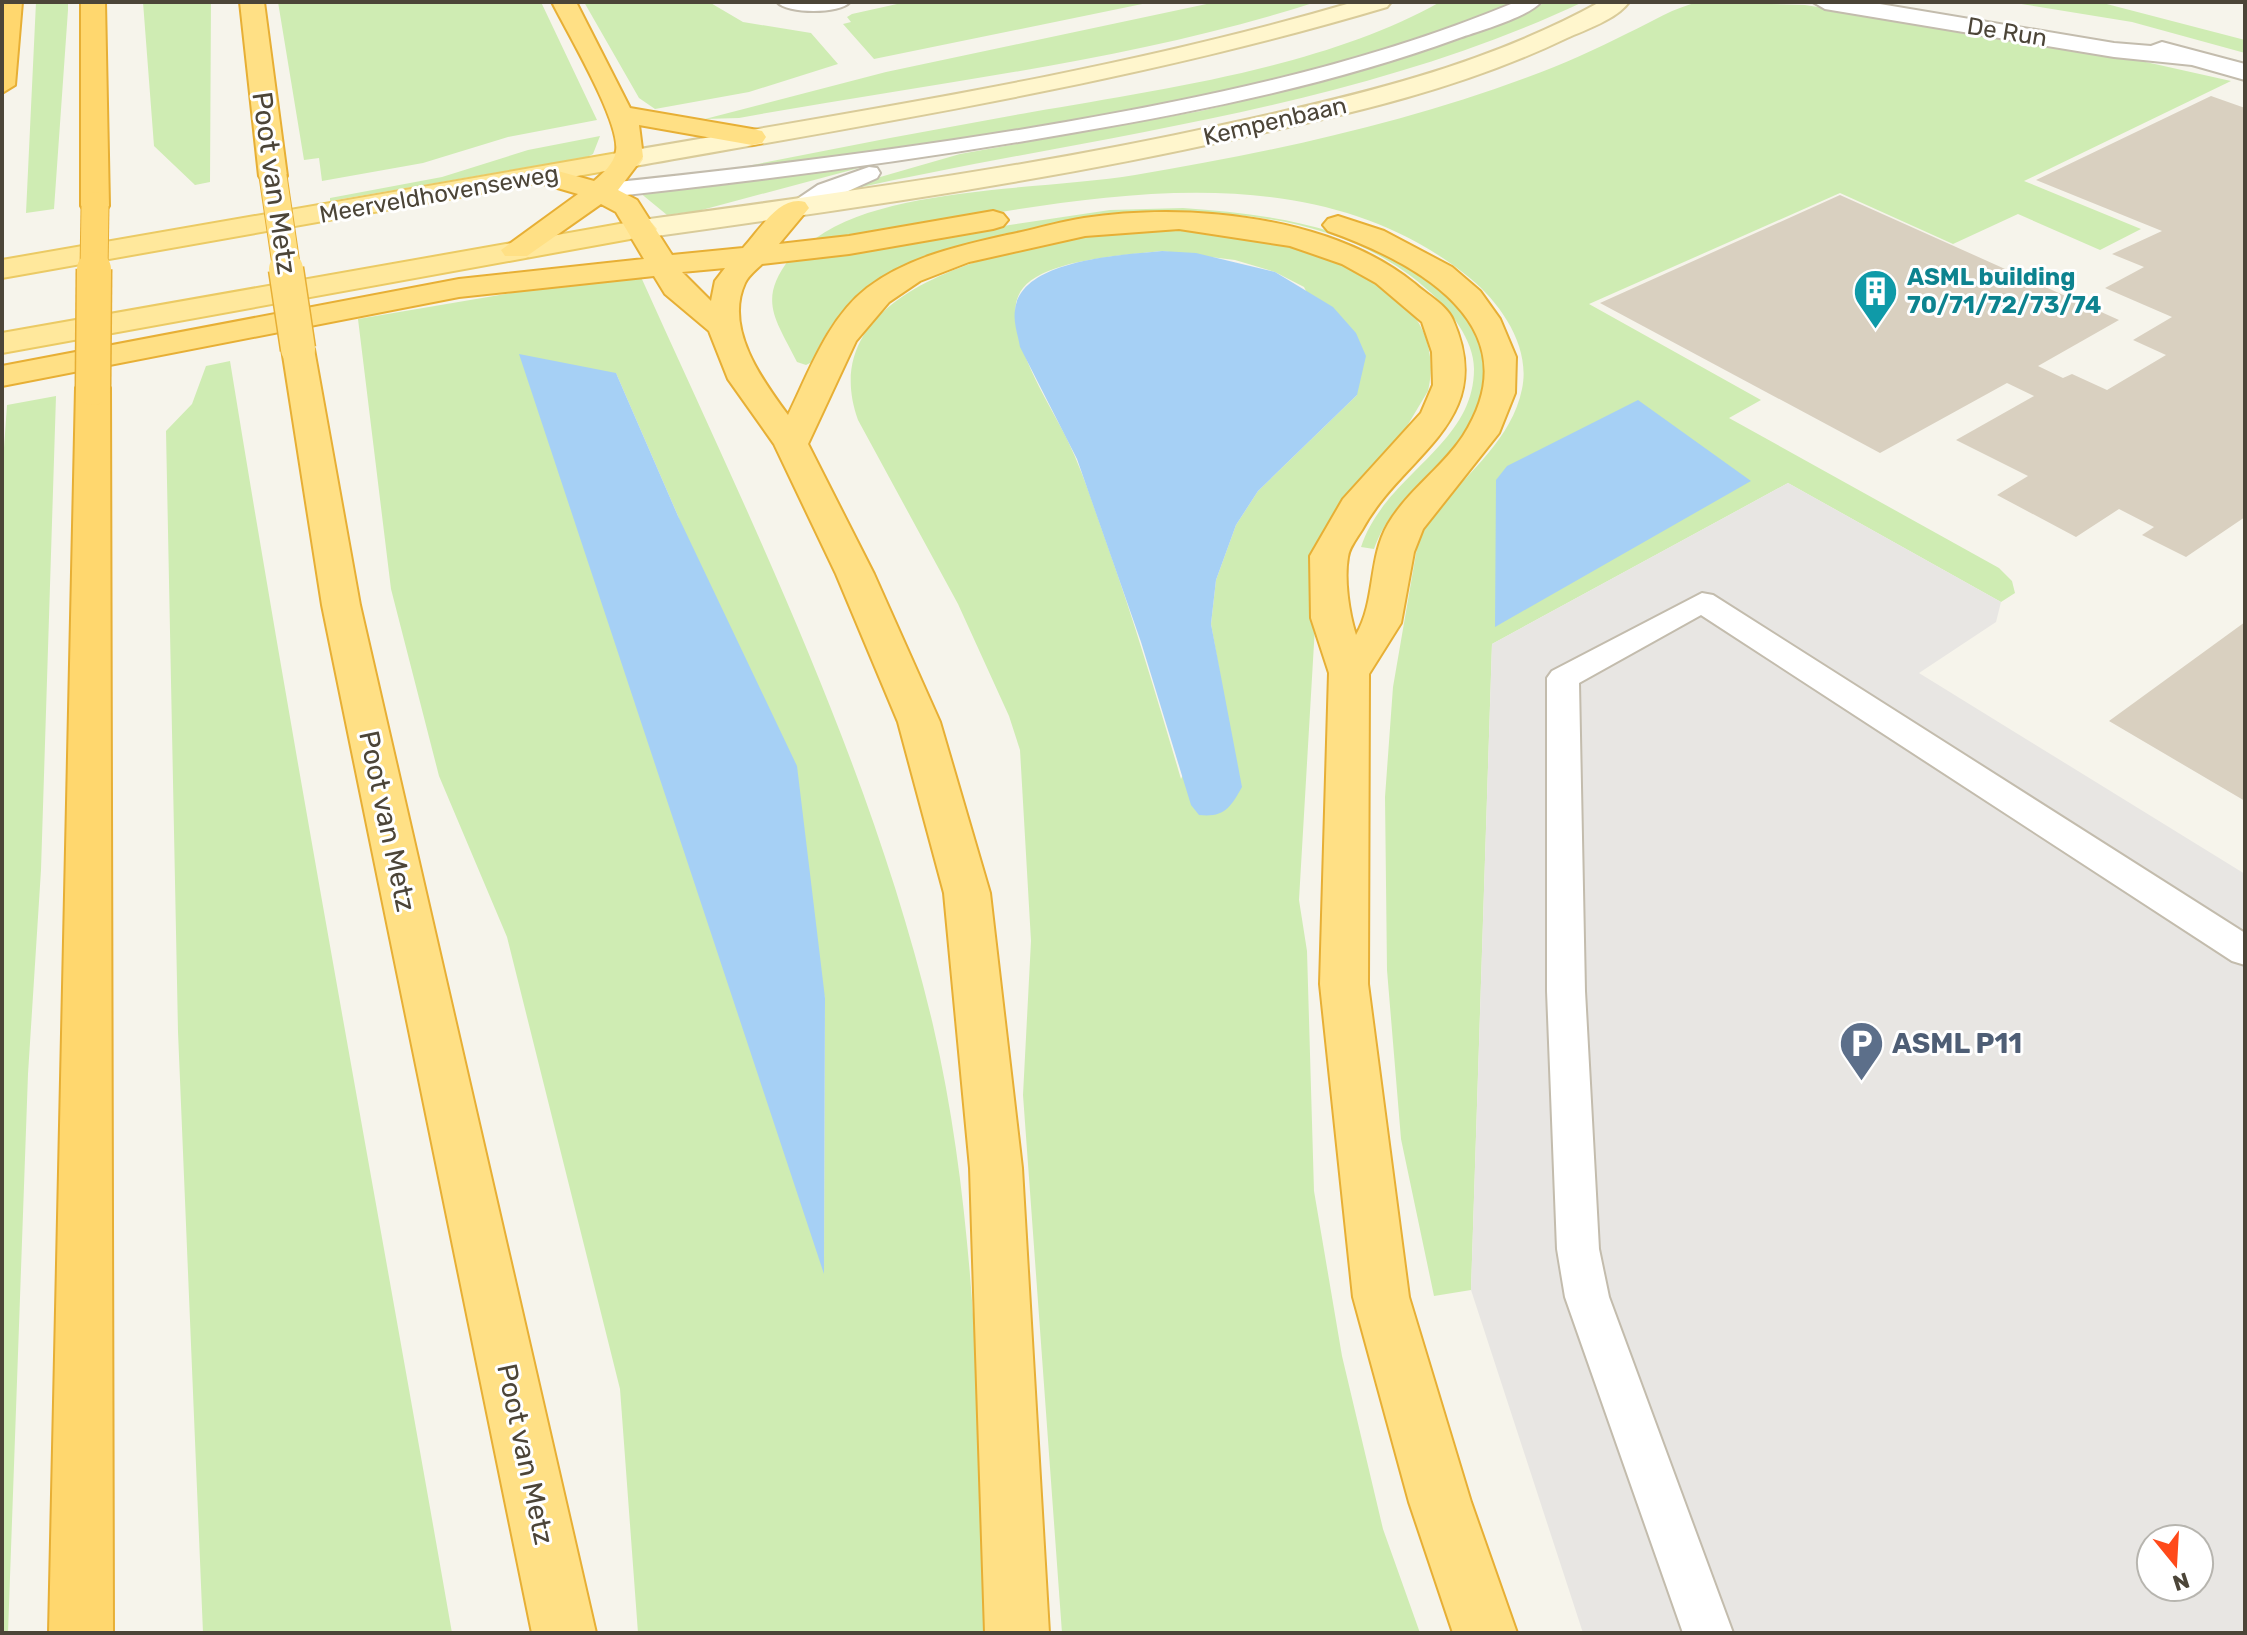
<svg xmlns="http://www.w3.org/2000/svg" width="2247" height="1635" font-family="Rubik,sans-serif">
<rect width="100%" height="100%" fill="#f6f4eb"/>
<!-- green -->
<path fill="#cfecb3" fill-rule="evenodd" d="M36,2H68V10L54,209L26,213Z
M143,2H211L210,182L195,185L154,146Z
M278,2H541L597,120L508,137L423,163L322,181L319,158L304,160Z
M584,2H709L743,22L811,33L838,64L749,92L655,109L639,98Z
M906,2H1152L874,59L843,24L851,22L847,17L852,14Z
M1216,2H1316C1130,62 930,83 739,118L705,119L886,72Z
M1440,2H1519L1469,23L1274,84L926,150L698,211L667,215L639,192L645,187C774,160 903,135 1032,112C1163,89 1325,67 1440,2Z
M1547,2H1583C1351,111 1095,135 848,190L842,188L960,154L1201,111L1319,83L1458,40Z
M1700,2L1805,5L2083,48L2231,81L2024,181L2141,229L2100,250L2018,214L1953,244L1840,193L1589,304L1761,400L1729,418L1999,568L2012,581L2015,593L2001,602L1788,483L1492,644L1471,1290L1434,1296L1401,1139L1387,970L1385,797L1393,687L1419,536C1449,485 1510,449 1522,389C1531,347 1501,304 1471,279C1324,158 1124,191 953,220C922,225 842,245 816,238C887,186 1046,190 1135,175C1268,153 1401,124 1528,77C1562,65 1596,49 1628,33C1652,22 1674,7 1700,2Z
M2009,2H2099L2245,40V53L2132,22Z
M600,136L593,154L587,157L330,201V198L442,177L528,150Z
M1183,208C1272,214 1364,227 1435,286C1453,301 1468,316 1477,338C1485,358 1489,381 1481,403C1458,462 1396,487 1374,549L1361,547C1385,474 1474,446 1474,369C1474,340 1450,310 1430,292C1324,195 1158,205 1027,230C939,247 848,271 812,362L806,365L797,362C776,319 757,301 790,258L1110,210Z
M1151,229C1239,229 1458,259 1428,391L1318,575L1299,900L1307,951L1314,1191L1342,1356L1383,1529L1420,1633H1062L1023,1095L1031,941L1020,750L1009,716L958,604L858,420C805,272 1056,237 1151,229ZM1162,251L1235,260L1275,272L1304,287L1357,395L1258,491L1236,525L1216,580L1211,624L1223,692L1181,779C1158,701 1135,624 1108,547C1095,511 1084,474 1067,439C1051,406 995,322 1023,288C1046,259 1127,255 1162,251Z
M641,277C750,519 872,766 933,1025C979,1224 978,1430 987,1633H638L620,1389L507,937L439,776L391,589L358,319L523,291ZM616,373L678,516L825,998L824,1271Z
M230,361C299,786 378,1209 452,1633H203L178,1032L166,431L192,404L206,366Z
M56,396L41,870L28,1074L8,1633H2V476L7,405Z"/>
<!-- parking -->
<path fill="#e8e6e3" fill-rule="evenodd" d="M1788,483L2001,602L1996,622L1919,673L2245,874V1633H1583L1471,1290L1492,644ZM2151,1539H2199V1587H2151Z"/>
<!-- water -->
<path fill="#a6d0f5" d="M1162,251L1196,253L1275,272L1333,307L1356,333L1366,356L1357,395L1258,491L1236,525L1216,580L1211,624L1242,787C1231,807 1224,818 1199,815L1191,805L1141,642L1077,459L1020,347C1018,335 1013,322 1015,310C1020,259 1123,255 1162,251Z
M519,354L616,373L678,516L797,766L825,998L824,1274Z
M1638,400L1751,481L1495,627L1496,480L1507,466Z"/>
<!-- building -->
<path fill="#d9d0c0" d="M2211,96L2245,108V517L2186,557L2142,535L2154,527L2119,509L2076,537L1997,495L2028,476L1956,440L2034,396L2007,383L1880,453L1600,303L1840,195L2119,320L2038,366L2063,378L2072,374L2107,390L2166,355L2133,340L2172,317L2105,288L2144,267L2112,254L2162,231L2036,180Z
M2245,622V801L2109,721Z"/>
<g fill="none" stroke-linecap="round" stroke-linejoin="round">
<defs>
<path id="service" d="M1516,2H1541C1528,17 1479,31 1459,38C1336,83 1206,110 1077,132C918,160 759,181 598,198L587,191L598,184C755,168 911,149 1066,122C1220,95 1372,62 1516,2Z
M869,167L877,168L880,173L877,178L795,215L784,208L818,185Z
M1702,593L1713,595L2245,933V965L2232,961L1701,615L1579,683L1585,991L1599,1249L1609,1297L1733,1633H1683L1565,1297L1557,1249L1547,991V678L1552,671Z"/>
<path id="minor" d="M777,2H850C840,14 787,14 777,2Z"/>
<path id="tertiary" d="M1813,2H1868L2114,43L2151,46L2162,42L2245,64V80L2192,65L2114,57L1825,9Z"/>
<path id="secondary" d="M1354,2H1391L1387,7C1139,81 884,122 629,167L619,165L615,159L619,153L629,151C872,109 1116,72 1354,2Z
M1600,2H1629C1617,19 1585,30 1567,38C1463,88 1350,114 1238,138C1041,182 842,210 642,238L632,235L627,229L632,223L642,220C838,193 1034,167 1227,124C1356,96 1484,66 1600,2Z"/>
<path id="primary" d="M629,151L639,153L643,159L639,165L2,278V260Z
M642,220L652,223L657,229L652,235L2,353V333Z"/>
<path id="trunk" d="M240,2H264L287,176L283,182H263L259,176Z
M552,2H576L630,108L752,129L762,131L766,137L762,143L752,145L639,125L643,157L618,190L637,200L672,255L743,248C760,230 779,195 805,202L809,208L779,244L849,236L993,211L1003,214L1008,220L1003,226L993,229L849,254L762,264C757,269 748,276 745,283C724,328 762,380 788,415C809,372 828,318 867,288C908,257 959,246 1007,235C1033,230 1058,222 1084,218C1187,202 1331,216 1414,283C1426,294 1447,305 1453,320C1498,422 1403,454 1362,530C1357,538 1349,548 1348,557C1344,580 1349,613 1356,635C1376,601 1368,558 1388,524C1408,490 1442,468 1463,436C1534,325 1415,262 1328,231L1323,225L1328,219L1338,216L1384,231L1452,267L1480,291L1500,319L1516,357L1515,393L1499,433L1423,529L1414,552L1401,623L1369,674L1368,984L1409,1297L1471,1502L1517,1633H1453L1409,1502L1353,1297L1320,984L1329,673L1311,618L1310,556L1343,499L1421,413L1433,385L1432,352L1422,322L1376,283L1342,264L1290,246L1179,229L1085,236L969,262L920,281L889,302L856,341L808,444L874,574L940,722L990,893L1022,1168L1049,1633H985L970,1168L944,893L898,722L836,574L774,444L728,379L709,331L665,294L654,276L459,297L2,386V366L459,279L644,259L616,212L601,204L527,256H505L501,250L578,194L537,182L533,176L537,170L547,168L594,181C603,173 614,164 616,151C621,123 567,32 552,2ZM725,268L715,281L711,301L682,272Z
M298,339L309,342L314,349L360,605L596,1633H532L322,605L282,349L287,342Z"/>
<path id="motorway" d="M2,2H22L15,85L2,93Z
M81,2H105L109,206L105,212H85L81,206Z
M93,378L105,381L110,388L113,1633H49L76,388L81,381Z"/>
</defs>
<!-- service casing -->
<use href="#service" stroke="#c3bcad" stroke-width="4"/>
<!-- minor casing -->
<use href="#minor" stroke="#c3bcad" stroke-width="4"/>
<!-- tertiary casing -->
<use href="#tertiary" stroke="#c3bcad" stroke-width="4"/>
<!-- secondary casing -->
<use href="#secondary" stroke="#d9cb99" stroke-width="4"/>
<!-- primary casing -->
<use href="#primary" stroke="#ebca64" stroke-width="4"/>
<!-- trunk casing -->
<use href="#trunk" stroke="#e7af35" stroke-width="4"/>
<!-- motorway casing -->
<use href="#motorway" stroke="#e7af35" stroke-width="4"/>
<!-- service -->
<use href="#service" fill="#fff" fill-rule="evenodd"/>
<!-- minor -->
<use href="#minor" fill="#fff" fill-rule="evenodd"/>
<!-- tertiary -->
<use href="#tertiary" fill="#fff" fill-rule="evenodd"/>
<!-- secondary -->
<use href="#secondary" fill="#fff6cd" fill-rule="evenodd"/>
<!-- primary -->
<use href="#primary" fill="#ffe89c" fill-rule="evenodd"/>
<!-- trunk -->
<use href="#trunk" fill="#ffe085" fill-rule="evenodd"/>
<!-- motorway -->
<use href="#motorway" fill="#ffd76e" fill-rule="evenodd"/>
<defs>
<path id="trunk-bridge-far1" d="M273,176L287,271"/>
<path id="trunk-bridge" d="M286,269L298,349"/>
<path id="motorway-bridge-far1" d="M94,271L95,206"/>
<path id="motorway-bridge" d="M93,388L94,269"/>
</defs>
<!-- trunk-bridge-far1 casing -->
<use href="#trunk-bridge-far1" stroke="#e7af35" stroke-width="29" stroke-linecap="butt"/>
<!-- trunk-bridge casing -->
<use href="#trunk-bridge" stroke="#e7af35" stroke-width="37" stroke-linecap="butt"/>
<!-- motorway-bridge-far1 casing -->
<use href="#motorway-bridge-far1" stroke="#e7af35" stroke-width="29" stroke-linecap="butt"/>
<!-- motorway-bridge casing -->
<use href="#motorway-bridge" stroke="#e7af35" stroke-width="37" stroke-linecap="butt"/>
<!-- trunk-bridge-far1 -->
<use href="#trunk-bridge-far1" stroke="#ffe085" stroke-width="27"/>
<!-- trunk-bridge -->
<use href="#trunk-bridge" stroke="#ffe085" stroke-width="34"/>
<!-- motorway-bridge-far1 -->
<use href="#motorway-bridge-far1" stroke="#ffd76e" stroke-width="27"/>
<!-- motorway-bridge -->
<use href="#motorway-bridge" stroke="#ffd76e" stroke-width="34"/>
</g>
<!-- icons -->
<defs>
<symbol id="building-pin" viewBox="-11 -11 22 30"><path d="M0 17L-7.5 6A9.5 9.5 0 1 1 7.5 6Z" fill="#0f9aa8" stroke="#fff"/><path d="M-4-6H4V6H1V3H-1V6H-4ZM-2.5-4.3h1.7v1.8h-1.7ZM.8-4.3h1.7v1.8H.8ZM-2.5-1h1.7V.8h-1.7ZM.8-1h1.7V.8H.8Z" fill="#fff"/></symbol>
<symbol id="parking-pin" viewBox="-11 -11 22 30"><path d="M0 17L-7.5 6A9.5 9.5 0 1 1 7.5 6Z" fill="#5c6f8a" stroke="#fff"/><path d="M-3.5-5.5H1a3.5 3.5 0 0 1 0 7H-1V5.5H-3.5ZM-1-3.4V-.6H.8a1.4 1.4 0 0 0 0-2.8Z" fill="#fff"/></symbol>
</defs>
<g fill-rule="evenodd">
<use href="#building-pin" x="1850" y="266" width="51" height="69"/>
<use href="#parking-pin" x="1836" y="1018" width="51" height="69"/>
</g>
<g text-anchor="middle" stroke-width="6" stroke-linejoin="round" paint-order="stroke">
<!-- far-street labels -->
<g font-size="24" fill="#4c4538" stroke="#fff">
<text transform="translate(2007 32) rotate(9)" y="8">De Run</text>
<text transform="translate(1275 121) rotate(-13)" y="8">Kempenbaan</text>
<text transform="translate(439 194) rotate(-10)" y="8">Meerveldhovenseweg</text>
</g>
<!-- far-culture labels -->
<g font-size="24" font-weight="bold" fill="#0d838f" stroke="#fff" text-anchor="start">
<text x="1907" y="285">ASML building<tspan x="1907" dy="28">70/71/72/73/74</tspan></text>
</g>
<!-- street labels -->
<g font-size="28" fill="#4c4538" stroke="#fff">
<text transform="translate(275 183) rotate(82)" y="10">Poot van Metz</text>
<text transform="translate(388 821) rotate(78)" y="10">Poot van Metz</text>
<text transform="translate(526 1454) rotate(78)" y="10">Poot van Metz</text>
</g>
<!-- service labels -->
<g font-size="28" font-weight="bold" fill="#4e5e75" stroke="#fff" text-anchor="start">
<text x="1892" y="1053">ASML P11</text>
</g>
</g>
<!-- border -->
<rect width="2247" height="1635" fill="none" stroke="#4c4538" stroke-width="8"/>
<!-- north arrow -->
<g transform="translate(2175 1563) rotate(162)"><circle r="38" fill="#ffffff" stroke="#b7b5af" stroke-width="2"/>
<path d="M0-6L14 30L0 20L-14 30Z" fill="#ff491a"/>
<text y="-12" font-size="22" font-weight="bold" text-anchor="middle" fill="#4c4538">N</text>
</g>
</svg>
